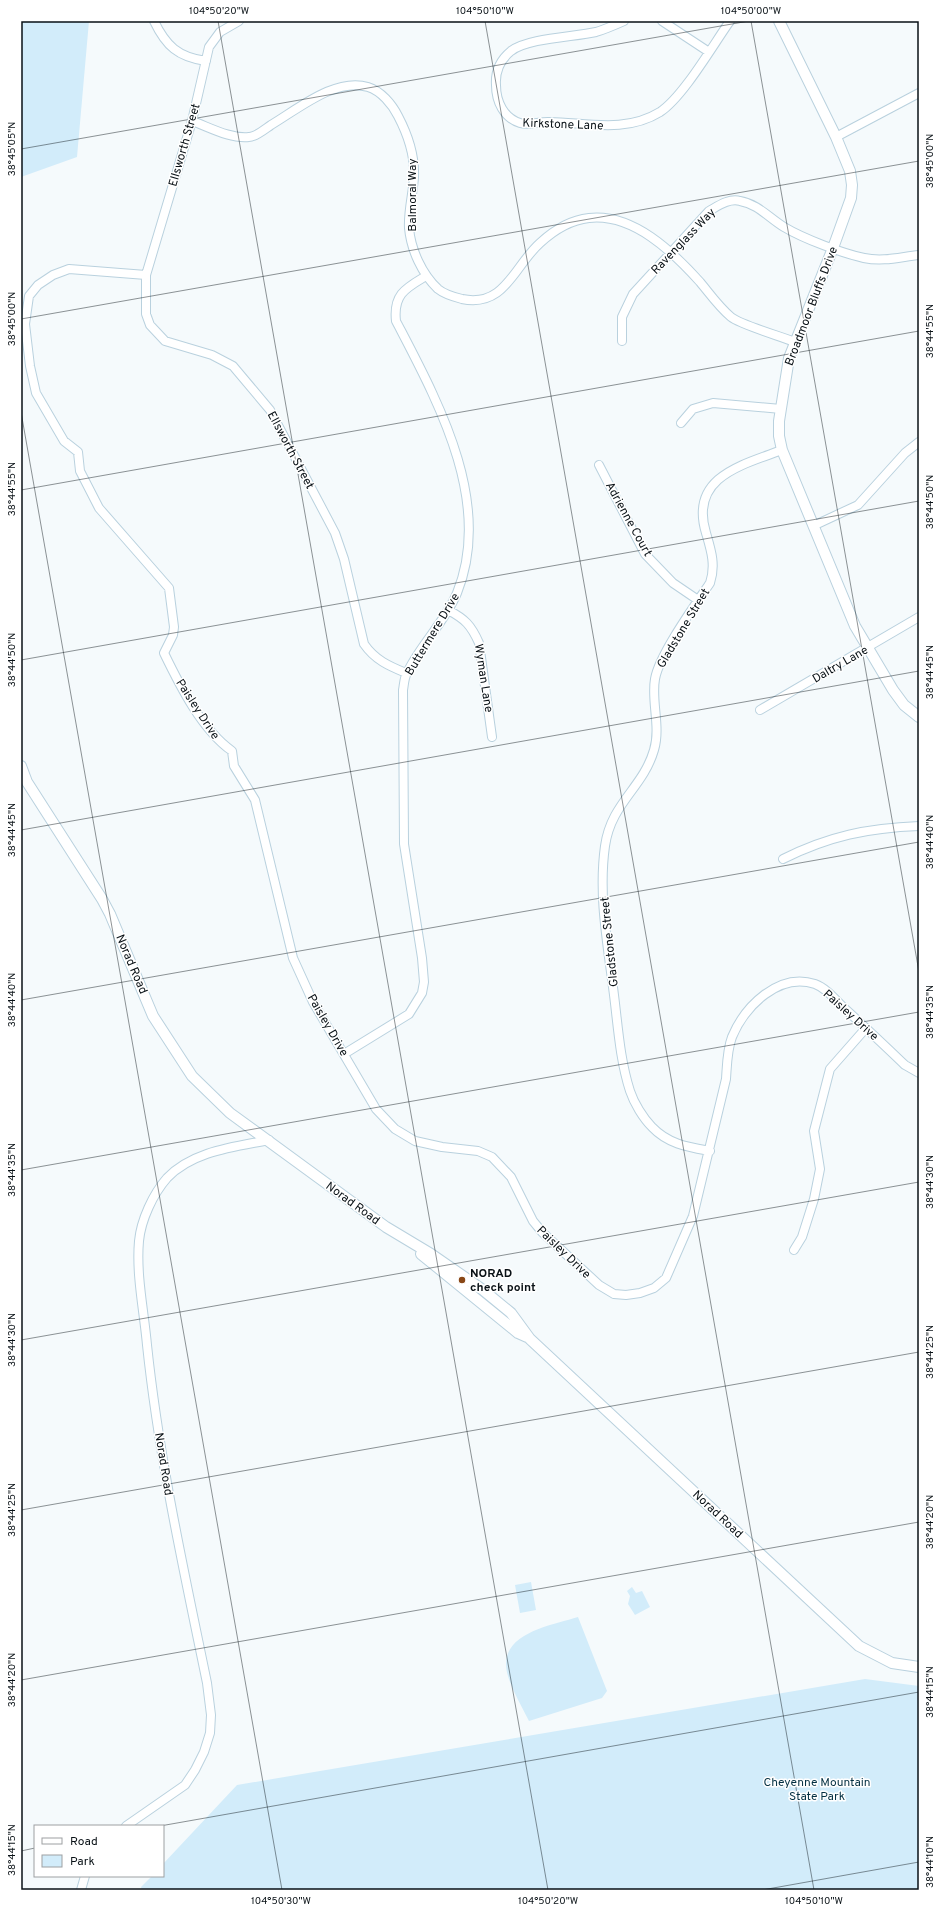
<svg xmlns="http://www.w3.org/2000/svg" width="940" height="1911" font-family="Overpass,sans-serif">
<rect width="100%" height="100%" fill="#f5fafc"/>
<!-- green -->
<path fill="#d2ecfa" d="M21,21H89L77,157L21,177Z
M531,1582L536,1610L520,1613L515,1585Z
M632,1587L636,1593L642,1591L650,1607L635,1615L628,1604L630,1596L627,1591Z
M578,1617L607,1691L602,1698L529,1721C522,1707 513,1692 508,1676C495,1634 549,1626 578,1617Z
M865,1679L919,1686V1890H142L141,1887L152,1876H163V1864L237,1785Z"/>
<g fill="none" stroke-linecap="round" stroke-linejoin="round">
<defs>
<path id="minor" d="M154,21C166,46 178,57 206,61
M239,21L220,32L209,47L192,121L146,275V314L150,325L165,341L212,355L233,366L270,410L335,533L344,559L364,644C375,660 389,666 406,673
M624,21C615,25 606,29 596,32C574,37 528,38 511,51C500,60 495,71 496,85C496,102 504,118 520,123C530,126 540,121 550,122C588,123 626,133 660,112C683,97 713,45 730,21
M662,21L709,52
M192,121C209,127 230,139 249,137C256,137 265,129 271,125C298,109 336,77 368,87C381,91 392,104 398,116C408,135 415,155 414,177C413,194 408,211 409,228C411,250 422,274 438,289C444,294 454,297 462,299C505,308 514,266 540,243C553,231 570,220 589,218C633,213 673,252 700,282C710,294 719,307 731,317C741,325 780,336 795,342
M836,137L919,93
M146,275L69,269L53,275L38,285L29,296L25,324L30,366L36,393L64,441L78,452L80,471L99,508L169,588L174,627L173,635L164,653C180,686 202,730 232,751L234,766L255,800L293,958L313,1002L376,1109L395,1129L415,1141L442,1147L478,1151L492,1157L511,1177L533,1221L542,1232L599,1285L614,1294L626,1295L640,1293L654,1288L666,1278L693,1216L726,1079C727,1065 727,1050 732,1037C745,1006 779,972 815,984C826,988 835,999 843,1007C864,1026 885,1046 905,1065L919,1073
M622,341V317L633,294L709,211C718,206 729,198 740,201C758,204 769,218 784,227C804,239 842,253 864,258C883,262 900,257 919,255
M681,423L693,409L713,403L781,409
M599,465L645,554L673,583L698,600
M813,526L858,505L905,453L919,442
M448,610C465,619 471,625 479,643L492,737
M760,710L919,617
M783,859C829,836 868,828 919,826
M344,1054L409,1014L422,993L424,982L422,958L404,844L403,690C404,685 404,678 407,673C420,645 445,622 457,593C494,502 437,400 396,321C393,294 406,288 426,276
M710,1151C688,1147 668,1144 652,1127C643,1118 634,1103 630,1091C620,1060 618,1027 614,995C608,946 598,896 605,846C611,803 643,788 654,750C661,727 651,701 655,679C659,655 695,605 710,583C716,565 711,550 706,533C689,477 742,465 782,450
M794,1250L802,1237L814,1199L820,1169L814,1131L830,1069L866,1028
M126,1826L185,1785L195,1770L204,1752L210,1733L211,1715L207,1683C184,1571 159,1459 147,1345C144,1311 136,1275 139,1241C141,1220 153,1194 167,1178C193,1151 234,1147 269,1140
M81,1890L85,1876"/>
<path id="tertiary" d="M779,21L836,137L850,171L852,185L851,198L833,248L789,358L779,421V436L782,450L855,626L893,690L904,705L919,717
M21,766L27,782L102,899L110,914L153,1016L192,1076L230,1113L386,1227L431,1254L483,1290L511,1313L530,1339L859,1646L892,1663L919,1667
M421,1254L518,1333L527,1337"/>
</defs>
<!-- minor casing -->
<use href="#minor" stroke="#b9d1de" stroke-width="10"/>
<!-- tertiary casing -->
<use href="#tertiary" stroke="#b9d1de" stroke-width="12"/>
<!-- minor -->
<use href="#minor" stroke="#fff" stroke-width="8"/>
<!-- tertiary -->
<use href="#tertiary" stroke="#fff" stroke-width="10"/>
</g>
<!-- ticks -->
<path fill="none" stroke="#091116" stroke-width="1" stroke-opacity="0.45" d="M218,21L548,1890M485,21L814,1890M751,21L919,972M21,149L749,21M21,319L919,161M21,412L282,1890M21,490L919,331M21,660L919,501M21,830L919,671M21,1000L919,842M21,1170L919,1012M21,1340L919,1182M21,1510L919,1352M21,1680L919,1522M160,1826L919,1692M21,1851L35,1848M762,1890L919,1862"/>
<!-- markers -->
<circle fill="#894716" stroke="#fff" stroke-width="1.5" cx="462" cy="1280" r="4"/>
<g text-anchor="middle" stroke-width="3" stroke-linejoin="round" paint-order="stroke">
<!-- street labels -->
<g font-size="12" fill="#091116" stroke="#fff">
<text transform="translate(563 124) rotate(2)" y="4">Kirkstone Lane</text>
<text transform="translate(184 145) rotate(-74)" y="4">Ellsworth Street</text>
<text transform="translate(412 195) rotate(-90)" y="4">Balmoral Way</text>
<text transform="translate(683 241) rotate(-46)" y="4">Ravenglass Way</text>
<text transform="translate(811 306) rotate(-69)" y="4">Broadmoor Bluffs Drive</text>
<text transform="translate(291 450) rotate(62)" y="4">Ellsworth Street</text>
<text transform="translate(629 519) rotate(61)" y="4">Adrienne Court</text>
<text transform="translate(683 628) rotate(-59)" y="4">Gladstone Street</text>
<text transform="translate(432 634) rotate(-59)" y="4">Buttermere Drive</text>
<text transform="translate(840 664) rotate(-30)" y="4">Daltry Lane</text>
<text transform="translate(484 678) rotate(81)" y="4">Wyman Lane</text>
<text transform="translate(198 709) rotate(57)" y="4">Paisley Drive</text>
<text transform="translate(609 942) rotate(-96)" y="4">Gladstone Street</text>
<text transform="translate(132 964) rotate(67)" y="4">Norad Road</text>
<text transform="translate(851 1015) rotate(42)" y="4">Paisley Drive</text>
<text transform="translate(328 1025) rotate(60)" y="4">Paisley Drive</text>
<text transform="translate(353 1203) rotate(36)" y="4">Norad Road</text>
<text transform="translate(564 1252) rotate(44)" y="4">Paisley Drive</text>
<text transform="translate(164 1464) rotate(81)" y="4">Norad Road</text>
<text transform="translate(718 1514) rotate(43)" y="4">Norad Road</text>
</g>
<!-- poi labels -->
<g font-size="12" font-weight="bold" fill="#091116" stroke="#fff" text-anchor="start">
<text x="470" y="1277">NORAD<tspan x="470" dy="14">check point</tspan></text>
</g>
<!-- park labels -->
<g font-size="12" fill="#043042" stroke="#fff">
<text x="817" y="1786">Cheyenne Mountain<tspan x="817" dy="14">State Park</tspan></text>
</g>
</g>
<!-- border -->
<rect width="940" height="1911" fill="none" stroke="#ffffff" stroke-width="44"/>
<!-- legend -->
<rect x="34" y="1825" width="130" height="52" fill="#ffffff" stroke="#9da0a2"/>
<rect x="42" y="1838" width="20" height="6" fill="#ffffff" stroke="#9da0a2"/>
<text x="70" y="1845" font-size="12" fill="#091116">Road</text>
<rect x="42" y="1855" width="20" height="12" fill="#d2ecfa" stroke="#9da0a2"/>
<text x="70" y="1865" font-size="12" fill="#091116">Park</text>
<rect x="22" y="22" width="896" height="1867" fill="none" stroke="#091116" stroke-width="1.5"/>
<g font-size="10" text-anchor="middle" fill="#091116">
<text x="219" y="14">104°50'20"W</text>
<text x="485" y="14">104°50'10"W</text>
<text x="751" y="14">104°50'00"W</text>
<text transform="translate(11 149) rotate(-90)" y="4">38°45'05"N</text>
<text transform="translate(929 161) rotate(-90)" y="4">38°45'00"N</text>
<text transform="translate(11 319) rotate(-90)" y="4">38°45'00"N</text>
<text transform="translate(929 331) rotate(-90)" y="4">38°44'55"N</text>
<text transform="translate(11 489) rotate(-90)" y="4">38°44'55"N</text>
<text transform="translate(929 502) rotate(-90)" y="4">38°44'50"N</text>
<text transform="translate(11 660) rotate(-90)" y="4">38°44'50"N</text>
<text transform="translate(929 672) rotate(-90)" y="4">38°44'45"N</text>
<text transform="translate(11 830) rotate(-90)" y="4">38°44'45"N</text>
<text transform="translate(929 842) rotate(-90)" y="4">38°44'40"N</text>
<text transform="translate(11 1000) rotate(-90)" y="4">38°44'40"N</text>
<text transform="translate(929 1012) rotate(-90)" y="4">38°44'35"N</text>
<text transform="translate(11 1170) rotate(-90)" y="4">38°44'35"N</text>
<text transform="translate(929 1182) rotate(-90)" y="4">38°44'30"N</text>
<text transform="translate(11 1340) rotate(-90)" y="4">38°44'30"N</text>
<text transform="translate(929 1352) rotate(-90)" y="4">38°44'25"N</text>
<text transform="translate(11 1510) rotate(-90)" y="4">38°44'25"N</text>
<text transform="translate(929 1522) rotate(-90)" y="4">38°44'20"N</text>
<text transform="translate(11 1680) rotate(-90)" y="4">38°44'20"N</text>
<text transform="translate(929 1692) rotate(-90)" y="4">38°44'15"N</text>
<text transform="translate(11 1850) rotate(-90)" y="4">38°44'15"N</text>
<text transform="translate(929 1862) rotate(-90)" y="4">38°44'10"N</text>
<text x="281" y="1904">104°50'30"W</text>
<text x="548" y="1904">104°50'20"W</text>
<text x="814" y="1904">104°50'10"W</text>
</g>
</svg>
